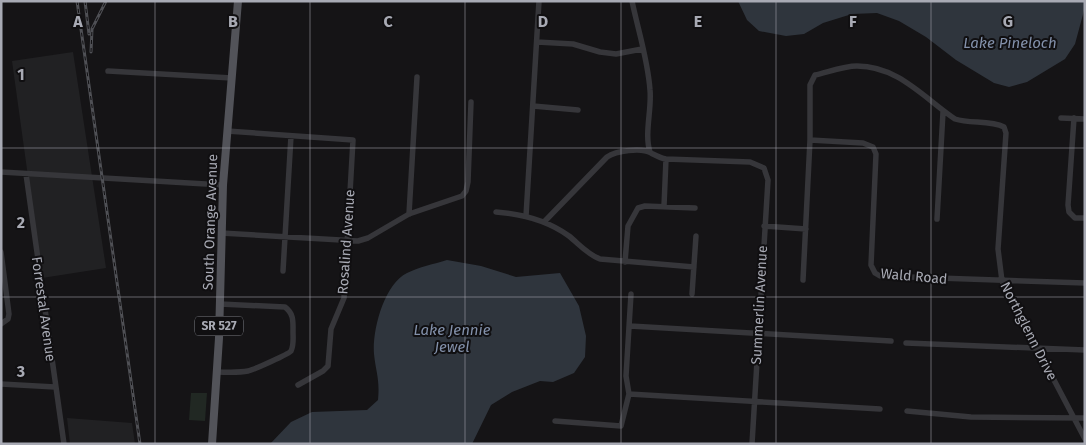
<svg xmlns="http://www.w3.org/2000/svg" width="1086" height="445" font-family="'Fira Sans',sans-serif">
<rect width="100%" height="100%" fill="#151416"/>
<!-- built -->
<path fill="#212123" d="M73,52L106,268L42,278L12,61Z
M67,418L132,423L135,444H70Z"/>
<!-- green -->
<path fill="#212823" d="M191,393H207L205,421L189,420Z"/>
<!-- water -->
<path fill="#2f353d" d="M738,1H1085V7L1075,44L1065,59L1027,82L1009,87L994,83L956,60L926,37L899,21L877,13L852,14L823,23L804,34L786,36L759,31L747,20Z
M447,260L481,266L516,277L560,273L579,306L586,336L585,357L574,373L553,382L540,381L512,392L491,405L472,444H270L291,422L312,412L367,410L378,400C380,379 376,373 374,354C372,331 384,284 407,273C419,267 434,264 447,260Z"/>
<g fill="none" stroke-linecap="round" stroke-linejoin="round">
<!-- minor -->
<path stroke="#36363a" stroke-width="5.5" d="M632,1C638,30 648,60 650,90C652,109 644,134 650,152
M537,42L573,44L600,52L616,54L642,49
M108,71L232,78
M533,106L578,110
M1061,118L1085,119
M1074,118L1068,205L1069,212L1075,218H1085
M227,131L353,140L344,298L331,329L328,366L323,371L298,385
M810,140L863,143L873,147L876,154L871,265L875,273L880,276L1085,283
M1,172L223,185
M26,174L64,444
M664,206L666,159
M496,212C523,214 547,220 569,236C579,244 587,254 600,259L694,267
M409,214L417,77
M526,216L539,1
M937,219L943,112
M544,222L607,157C616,151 641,147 651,153C657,156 660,158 666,159L750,162L764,168L768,180L752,444
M764,226L806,229
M221,233L358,241L368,238L409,214L462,196L466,191L468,182L471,102
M1,252L9,314L8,319L1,324
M625,262L628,226L638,208L645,206L695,208
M283,271L291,136
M803,280L810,140V85L815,75C828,72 844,66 857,66C898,66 924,98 955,119C970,124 990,120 1004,127L1006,133L998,249L1002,281L1085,439
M692,294L696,236
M630,326L891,341
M906,343L1085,350
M216,372C227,372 238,373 248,371C253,370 289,354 291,351C294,345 293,338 293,332C293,321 294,314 285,307L220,304
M1,384L55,387
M629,394L880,409
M907,411L971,417L1085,418
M555,421L621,426L629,394L626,376L631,294"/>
<!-- major -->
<path stroke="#525359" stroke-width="8" d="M212,444L219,338L223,185L238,1"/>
<defs>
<path id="rail" d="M77,1L140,444
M85,1L89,34
M91,52L92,29L106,1"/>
</defs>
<!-- rail casing -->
<use href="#rail" stroke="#4f5055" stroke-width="3"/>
<!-- rail -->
<use href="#rail" stroke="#100f11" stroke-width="1" stroke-dasharray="4" stroke-linecap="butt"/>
</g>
<!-- grid -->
<path fill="none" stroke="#a8aab4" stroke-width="1" stroke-opacity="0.55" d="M155,1V444M310,1V444M465,1V444M621,1V444M776,1V444M931,1V444M1,148H1085M1,297H1085"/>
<g text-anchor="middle" stroke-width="4" stroke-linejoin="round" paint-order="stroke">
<!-- shield labels -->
<rect fill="#100f11" stroke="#7a7c83" stroke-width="1" x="195" y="316.5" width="48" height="19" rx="4"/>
<g font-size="12" font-weight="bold" fill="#a8aab4">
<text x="219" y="330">SR 527</text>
</g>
<!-- street labels -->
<g font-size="14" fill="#a8aab4" stroke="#100f11">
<text transform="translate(210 222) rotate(-88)" y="5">South Orange Avenue</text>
<text transform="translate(346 242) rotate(-86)" y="5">Rosalind Avenue</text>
<text transform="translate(914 276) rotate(5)" y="5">Wald Road</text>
<text transform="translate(759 305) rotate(-87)" y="5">Summerlin Avenue</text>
<text transform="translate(44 309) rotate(82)" y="5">Forrestal Avenue</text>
<text transform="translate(1029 331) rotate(63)" y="5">Northglenn Drive</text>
</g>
<!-- water labels -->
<g font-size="15" font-style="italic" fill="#8391ab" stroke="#100f11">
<text x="1010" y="48">Lake Pineloch</text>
<text x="452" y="335">Lake Jennie<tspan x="452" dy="17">Jewel</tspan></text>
</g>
</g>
<g font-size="16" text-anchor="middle" font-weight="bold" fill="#a8aab4" stroke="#100f11" stroke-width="4" stroke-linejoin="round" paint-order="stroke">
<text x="78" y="27">A</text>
<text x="233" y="27">B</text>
<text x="388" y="27">C</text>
<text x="543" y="27">D</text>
<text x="698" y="27">E</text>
<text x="853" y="27">F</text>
<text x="1008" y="27">G</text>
<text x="21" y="80">1</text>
<text x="21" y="228">2</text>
<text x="21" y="377">3</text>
</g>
<!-- border -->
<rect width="1086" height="445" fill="none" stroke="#a8aab4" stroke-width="5"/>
</svg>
